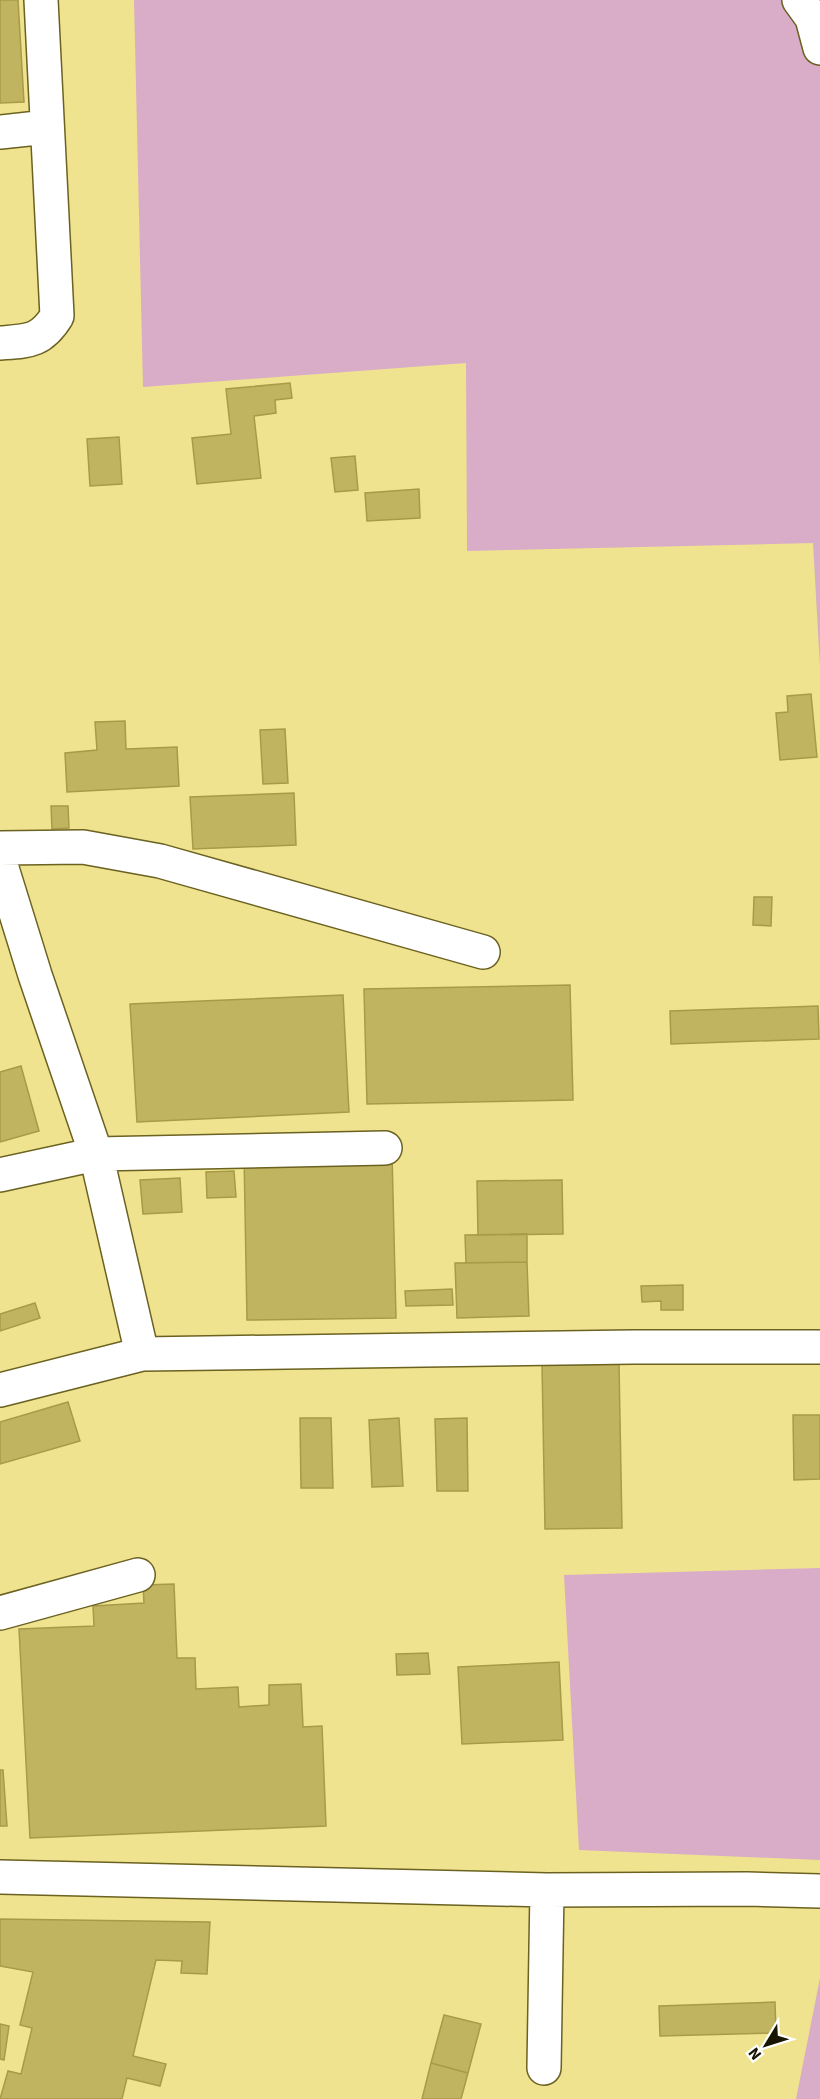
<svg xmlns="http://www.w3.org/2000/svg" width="820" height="2099" font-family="'Source Sans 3',sans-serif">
<rect width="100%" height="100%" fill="#efe38f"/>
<!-- green -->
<path fill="#d9acc8" d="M134,0H820V667L813,543L467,551L466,363L143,387Z
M820,1568V1860L579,1850L564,1575Z
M820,1978V2099H796Z"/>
<!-- building -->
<path fill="#c0b460" stroke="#a79b48" stroke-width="1.5" d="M0,0H18L24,102L0,103Z
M290,383L292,398L275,400L276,413L254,416L261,478L197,484L192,438L231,434L226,389Z
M119,437L122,484L90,486L87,439Z
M355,456L358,490L335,492L331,458Z
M419,489L420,518L367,521L365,493Z
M811,694L817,757L780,760L776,713L788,712L787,696Z
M125,721L126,749L177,747L179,786L67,792L65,753L97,750L95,722Z
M285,729L288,783L263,784L260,730Z
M294,793L296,845L193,849L190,797Z
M51,806H68L69,828L52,829Z
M754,897H772L771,926L753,925Z
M570,985L573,1100L367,1104L364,989Z
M343,995L349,1112L137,1122L130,1004Z
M818,1006L819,1039L671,1044L670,1011Z
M21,1066L39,1131L0,1142V1072Z
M392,1153L396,1318L247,1320L244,1155Z
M234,1171L236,1197L207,1198L206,1172Z
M180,1178L182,1212L143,1214L140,1180Z
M562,1180L563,1234L478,1235L477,1181Z
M527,1234V1262L466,1263L465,1235Z
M527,1262L529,1316L457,1318L455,1263Z
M683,1285V1310H661V1301L642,1302L641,1286Z
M452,1289L453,1305L406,1306L405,1291Z
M35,1303L40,1318L0,1331V1314Z
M619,1364L622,1528L545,1529L542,1365Z
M68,1402L80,1441L0,1464V1422Z
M793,1415H820V1479L794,1480Z
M300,1418H331L333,1488H301Z
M399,1418L403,1486L372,1487L369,1420Z
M467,1418L468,1491H437L435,1419Z
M174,1584L177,1658H195L196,1689L238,1687L239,1707L269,1705V1685L301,1684L303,1727L322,1726L326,1826L30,1838L19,1629L94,1626L93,1606L144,1603L143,1585Z
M428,1653L430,1674L397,1675L396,1654Z
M559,1662L563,1740L462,1744L458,1667Z
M0,1770H3L7,1826H0Z
M0,1919L210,1922L207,1974L181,1973L182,1961L156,1960L133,2056L166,2064L160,2086L127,2078L122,2099H0L8,2071L21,2074L32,2028L20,2025L33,1972L0,1966Z
M775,2002L776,2033L660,2036L659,2006Z
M444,2015L481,2024L468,2073L431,2063Z
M0,2024L9,2026L4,2060L0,2059Z
M431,2063L468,2073L461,2099H422Z"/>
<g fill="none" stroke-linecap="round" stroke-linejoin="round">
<defs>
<path id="minor" d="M799,0L812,18L820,48
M0,132L47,127
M0,343C28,341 41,342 57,316L41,0
M0,848L83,847L160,861L483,952
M0,862L35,975L96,1154L142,1354
M0,1175L96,1154L385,1148
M0,1390L142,1354L633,1347H820
M0,1613L138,1575
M0,1877L547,1890L747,1889L820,1891
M544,2068L547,1890"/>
</defs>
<!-- minor casing -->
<use href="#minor" stroke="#6b6121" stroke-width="36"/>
<!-- minor -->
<use href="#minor" stroke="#fff" stroke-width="33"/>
</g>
<!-- north arrow -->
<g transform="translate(766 2045) rotate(232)" stroke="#ffffff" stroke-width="4.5" paint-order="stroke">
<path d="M0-4.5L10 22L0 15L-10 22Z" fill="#181400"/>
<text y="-9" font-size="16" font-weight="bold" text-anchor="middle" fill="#181400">N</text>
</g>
</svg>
